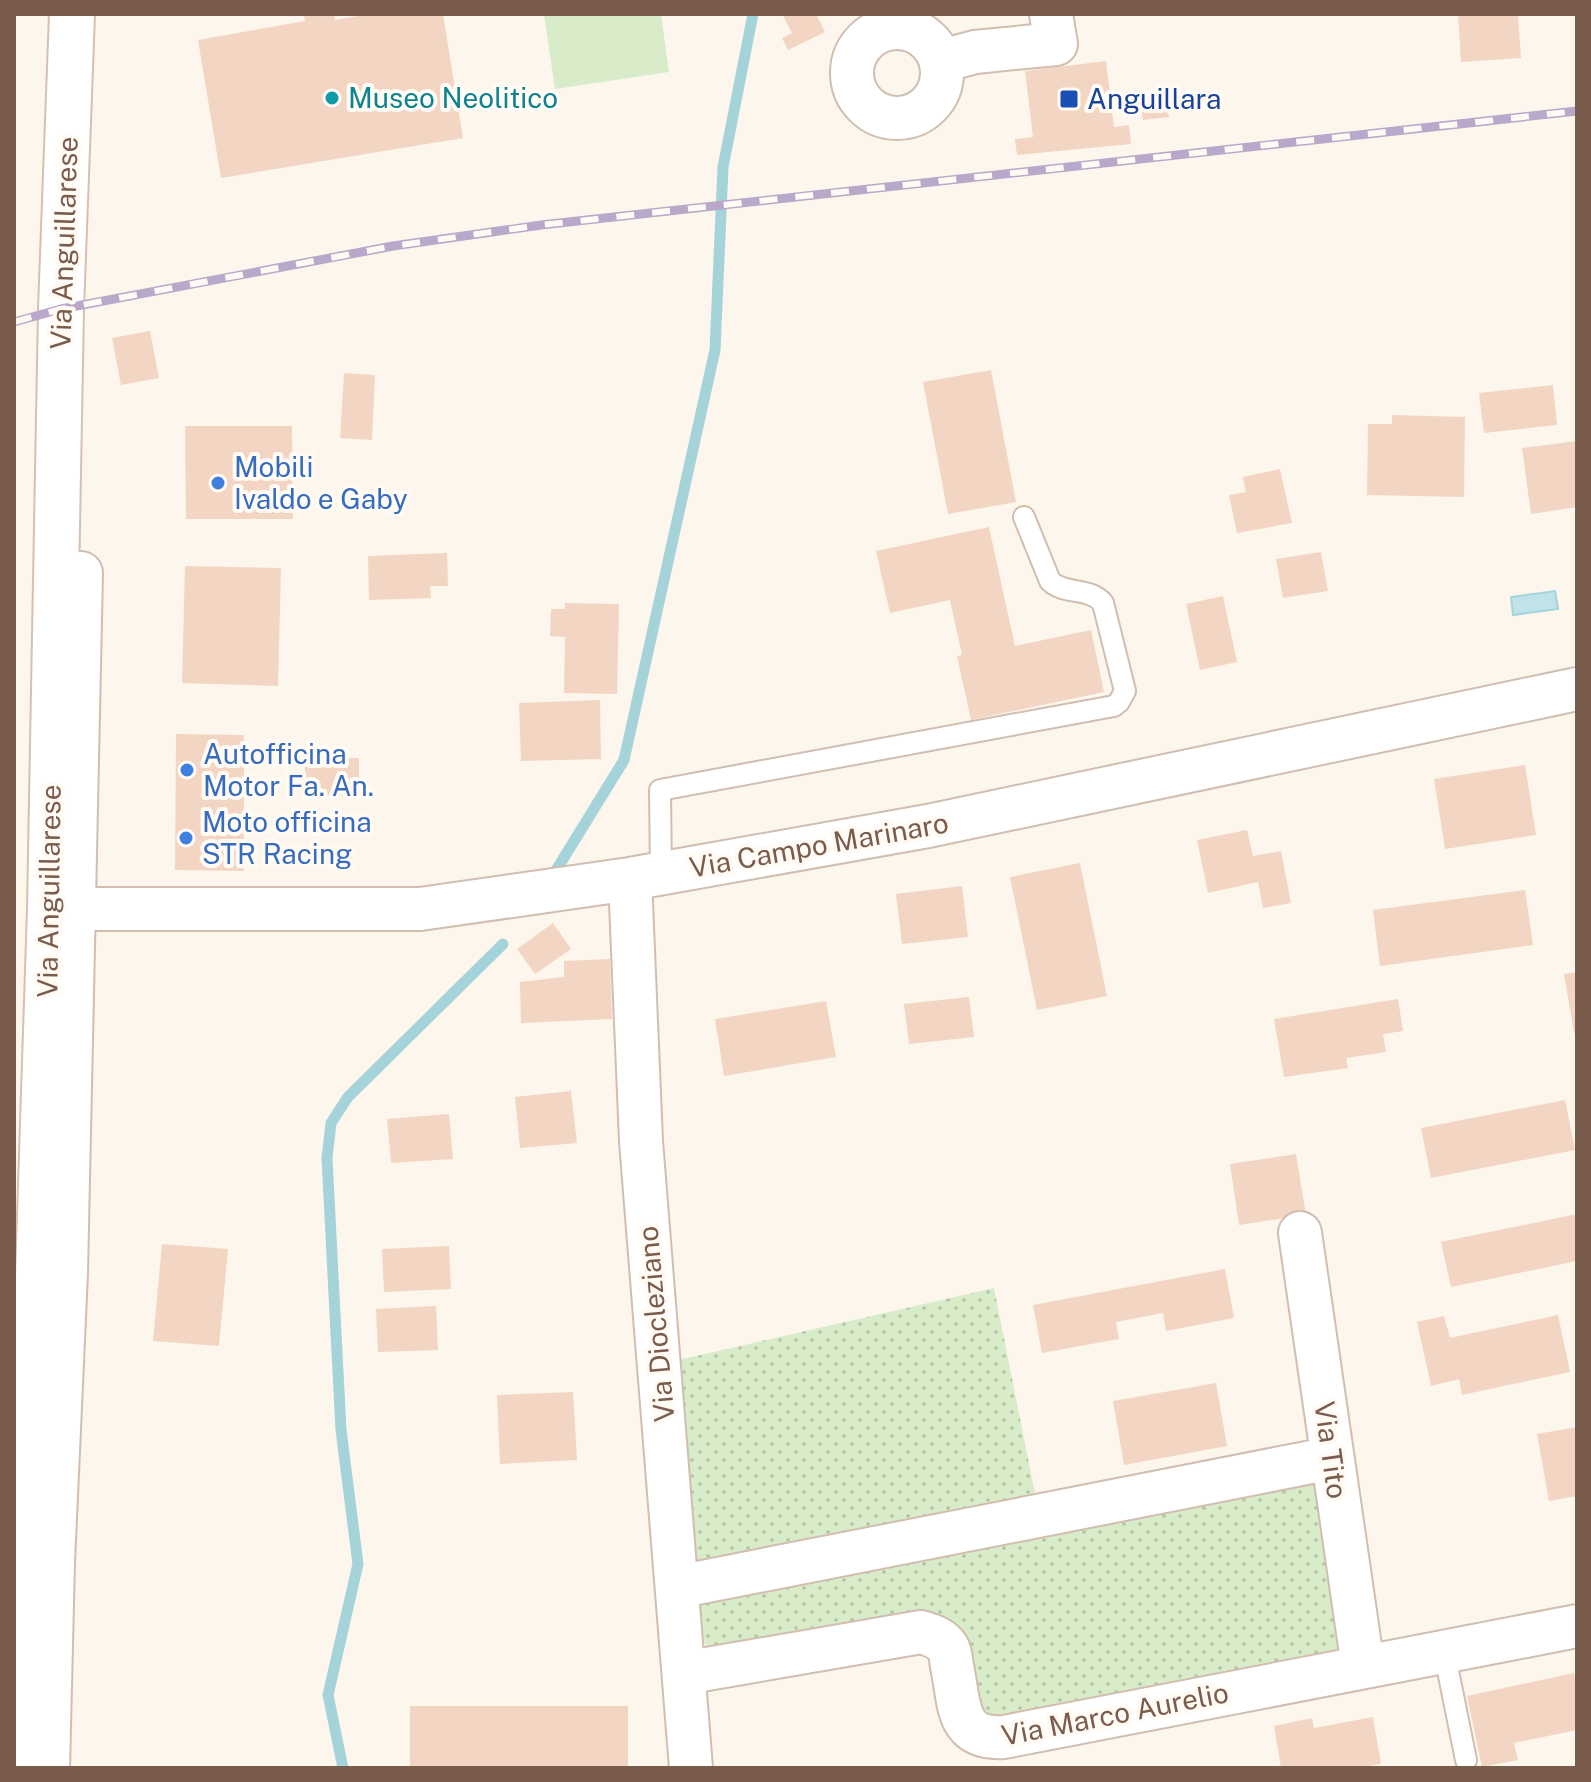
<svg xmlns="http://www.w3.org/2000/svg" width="1591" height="1782" font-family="'Public Sans',sans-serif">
<defs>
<pattern id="grass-dots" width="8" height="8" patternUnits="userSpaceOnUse" patternTransform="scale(2)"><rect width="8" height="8" fill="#d8ecc9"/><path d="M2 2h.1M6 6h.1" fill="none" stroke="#b4c2a5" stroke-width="1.8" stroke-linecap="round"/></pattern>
</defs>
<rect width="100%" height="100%" fill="#fdf6ec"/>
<!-- grass -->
<path fill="url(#grass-dots)" d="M994,1288L1037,1504L697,1566L674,1361Z
M1313,1479L1340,1631L1341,1647L1336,1653L1007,1719L992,1716L979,1706L966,1643L709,1649L705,1644L697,1600Z"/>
<!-- pitch -->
<path fill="#d8ecc9" d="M544,14H661L669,72L555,89Z"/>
<!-- water -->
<path fill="#bfe3e8" stroke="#a5d3da" stroke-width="2" d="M1555,591L1558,609L1513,615L1511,597Z"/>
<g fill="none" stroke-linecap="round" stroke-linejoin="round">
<!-- stream -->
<path stroke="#a5d3da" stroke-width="11" d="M555,872L624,760L715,350L723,167L753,14
M343,1768L328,1695L358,1564L341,1430L327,1158L331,1123L348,1097L503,944"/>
</g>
<!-- building -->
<path fill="#f3d5c3" d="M304,14H334L335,20L369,14H443L463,138L221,178L198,40L305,21Z
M782,14H816L825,32L788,50L782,38L792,33Z
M1458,14H1518L1521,58L1461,62Z
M1106,61L1114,127L1129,125L1131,144L1017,155L1015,139L1033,137L1025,71Z
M1167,101L1169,117L1143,120L1141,104Z
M150,331L159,378L121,385L112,338Z
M991,370L1016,502L948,514L923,382Z
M344,373L375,375L372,440L340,438Z
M1553,385L1557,425L1484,433L1479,393Z
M1392,415L1465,417L1464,497L1367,495L1368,424H1392Z
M185,426H292L293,519H186Z
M1577,441V507L1531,514L1522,448Z
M1280,469L1292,523L1237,533L1229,495L1246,492L1243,477Z
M989,527L1015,646L1091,630L1104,692L971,720L957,656L962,655L950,600L890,613L876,551Z
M1321,552L1328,591L1283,598L1276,559Z
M447,553L448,586H430L431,598L369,600L368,556Z
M185,566L281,568L278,686L182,683Z
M1223,596L1237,662L1200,670L1186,604Z
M565,603L619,604L617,694L564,693L565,637L550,636L551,609H565Z
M600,700L601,759L521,761L519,703Z
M176,734L244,735V871L175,870Z
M305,758H359V795L305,796Z
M1525,765L1536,835L1445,849L1434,779Z
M1247,830L1253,856L1281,851L1291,903L1263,908L1258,882L1208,893L1197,840Z
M1080,863L1107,996L1037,1010L1010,877Z
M962,886L968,937L902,944L896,894Z
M1525,890L1533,945L1380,966L1373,910Z
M553,923L571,949L535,974L517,949Z
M610,959L612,1019L521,1023L520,982L564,977V961Z
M1577,972V1033H1574L1564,974Z
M969,997L974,1037L909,1044L904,1004Z
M1398,999L1403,1031L1383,1034L1386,1052L1346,1058L1348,1068L1284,1077L1274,1019Z
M826,1001L836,1057L724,1076L715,1019Z
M571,1091L577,1143L520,1148L515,1097Z
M1565,1100L1575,1150L1431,1178L1421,1128Z
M449,1114L453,1159L391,1163L387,1119Z
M1296,1154L1306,1215L1239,1225L1230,1164Z
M1577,1214V1261L1451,1287L1441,1242Z
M162,1244L228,1249L219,1346L153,1341Z
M449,1246L451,1289L384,1292L382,1249Z
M1225,1269L1234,1318L1166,1331L1163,1313L1116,1322L1119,1339L1042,1353L1033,1305Z
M436,1306L438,1350L378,1352L376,1309Z
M1558,1315L1570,1372L1462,1395L1459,1379L1431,1386L1417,1322L1444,1316L1450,1338Z
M1216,1383L1227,1446L1124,1465L1113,1401Z
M573,1392L577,1460L500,1464L497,1395Z
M1577,1427V1496L1549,1501L1537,1434Z
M1574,1673L1577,1689V1730L1514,1743L1518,1760L1482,1767L1467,1696Z
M410,1706H628V1768H410Z
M1373,1717L1381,1764L1357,1768H1281L1274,1726L1312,1718L1314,1728Z"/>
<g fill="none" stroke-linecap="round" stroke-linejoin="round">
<defs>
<path id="lane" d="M661,874L660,790L1114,706L1119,702L1125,691L1103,603C1090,587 1064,595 1050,581L1024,517
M1444,1651L1466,1760"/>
<path id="street" d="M852 73a45 45 0 1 1 90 0a45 45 0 1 1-90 0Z
M942,61L975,52L1056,44L1051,14
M630,879L641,1141L691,1768
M50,909H420L630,879L928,826L1577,689
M1300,1233L1363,1667
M677,1587L1332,1458
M684,1673L921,1632C931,1635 942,1638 948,1648C951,1653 951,1661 952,1666C960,1704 955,1740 1004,1737L1577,1626
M48,1768L53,1562L66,1273L81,573"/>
<path id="secondary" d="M22,1768L50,909L61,309L72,14"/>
</defs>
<!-- lane casing -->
<use href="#lane" stroke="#d1beb0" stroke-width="24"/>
<!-- street casing -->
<use href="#street" stroke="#d1beb0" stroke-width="46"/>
<!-- secondary casing -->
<use href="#secondary" stroke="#d6c0b0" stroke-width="48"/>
<!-- lane -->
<use href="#lane" stroke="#fff" stroke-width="20"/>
<!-- street -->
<use href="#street" stroke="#fff" stroke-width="42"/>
<!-- secondary -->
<use href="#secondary" stroke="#fff" stroke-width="44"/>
<defs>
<path id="rail" d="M14,322L61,309L393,246L541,225L1577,111"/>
</defs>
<!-- rail casing -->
<use href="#rail" stroke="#b9a8c9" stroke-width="9"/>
<!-- rail -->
<use href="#rail" stroke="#fffaf3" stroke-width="6" stroke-dasharray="18" stroke-linecap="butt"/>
</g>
<!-- markers -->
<circle fill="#0f9aa8" stroke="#fffaf3" stroke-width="3" cx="332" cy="98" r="8"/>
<rect fill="#1a4fb4" stroke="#fffaf3" stroke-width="3" x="1059" y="89" width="20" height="20" rx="4"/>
<g fill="#3f7fe0" stroke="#fffaf3" stroke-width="3">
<circle cx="218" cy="483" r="8"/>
<circle cx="187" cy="770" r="8"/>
<circle cx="186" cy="838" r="8"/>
</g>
<g text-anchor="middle" stroke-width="8" stroke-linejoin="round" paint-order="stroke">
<!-- culture labels -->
<g font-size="28" fill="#0d838f" stroke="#fffaf3" text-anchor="start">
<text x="348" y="108">Museo Neolitico</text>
</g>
<!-- transit labels -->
<g font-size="28" fill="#164399" stroke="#fffaf3" text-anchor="start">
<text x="1087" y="109">Anguillara</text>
</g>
<!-- street labels -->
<g font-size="28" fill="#7a5c4d" stroke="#fffaf3">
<text transform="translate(64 243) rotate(-88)" y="10">Via Anguillarese</text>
<text transform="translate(819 845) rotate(-10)" y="10">Via Campo Marinaro</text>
<text transform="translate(49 891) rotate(-89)" y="10">Via Anguillarese</text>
<text transform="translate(656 1324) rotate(-95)" y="10">Via Diocleziano</text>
<text transform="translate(1331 1450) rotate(82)" y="10">Via Tito</text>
<text transform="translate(1115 1714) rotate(-11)" y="10">Via Marco Aurelio</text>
</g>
<!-- shop labels -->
<g font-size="28" fill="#366cbe" stroke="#fffaf3" text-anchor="start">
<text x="234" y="477">Mobili<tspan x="234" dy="32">Ivaldo e Gaby</tspan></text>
<text x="203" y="764">Autofficina<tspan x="203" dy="32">Motor Fa. An.</tspan></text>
<text x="202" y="832">Moto officina<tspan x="202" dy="32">STR Racing</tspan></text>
</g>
</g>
<!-- border -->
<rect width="1591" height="1782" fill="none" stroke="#7a5c4d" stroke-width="32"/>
</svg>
